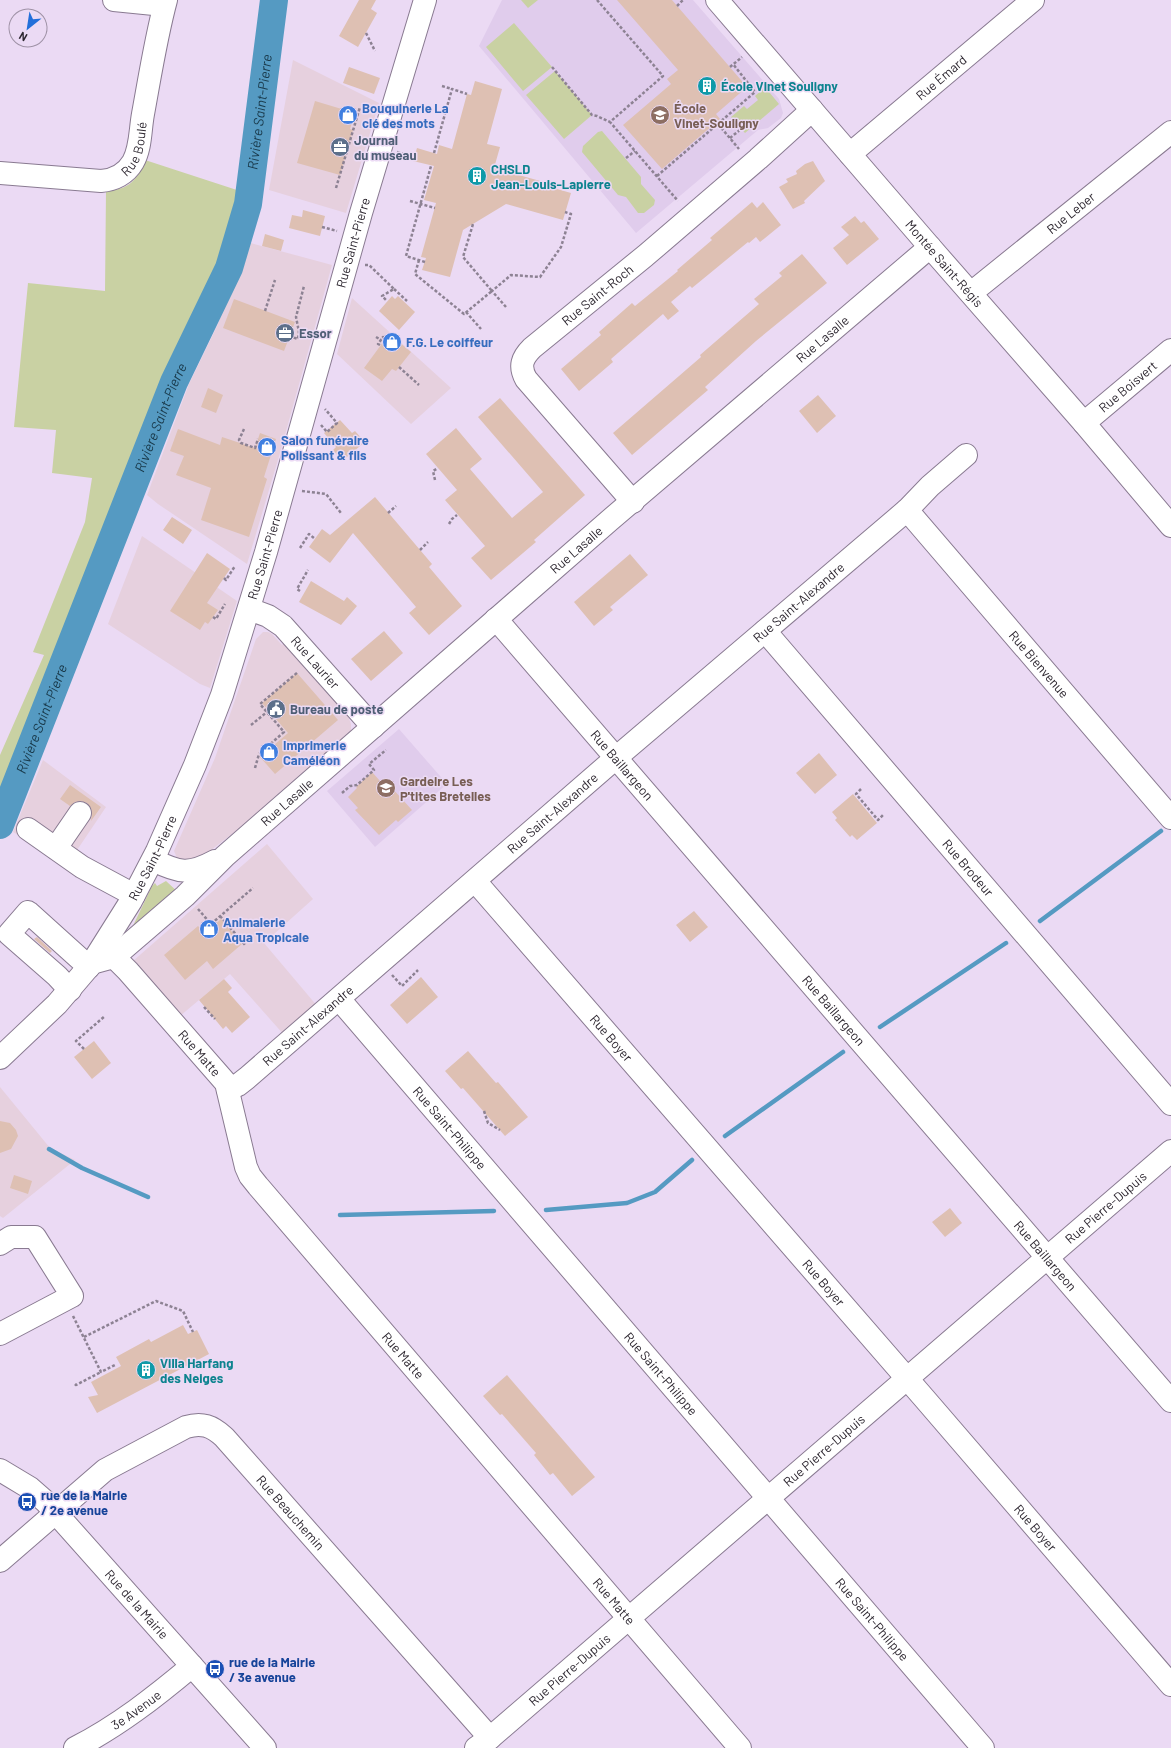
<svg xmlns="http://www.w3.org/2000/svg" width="1171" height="1748" font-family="Barlow,sans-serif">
<rect width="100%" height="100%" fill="#ebdaf4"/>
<!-- commercial -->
<path fill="#e6d0de" d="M293,60L379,103L346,213L269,190Z
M247,242L332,265L280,453L247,564L158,504L147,495L189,384L218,324Z
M352,298L451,388L411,424L337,354Z
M142,536L237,601L210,688L200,684L108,624Z
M263,632H268L272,634L282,645L285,642L340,705L348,716L351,724V731L346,737L289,790L193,864L185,862L177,858L174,851L215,758L256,639Z
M43,760L106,807L67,865L13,832Z
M267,844L313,899L264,943L318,1007L285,1036L230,974L180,1016L133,961Z
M0,1087L50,1148L75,1160L3,1218L0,1216Z"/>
<!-- built -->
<path fill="#e0ccec" d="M502,0H693L779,99L783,113L781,118L768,128L758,130L636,233L479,46Z
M399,729L447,784L375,847L327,791Z"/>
<!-- green -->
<path fill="#c9d1a3" d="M521,0H538L528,8Z
M514,23L552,67L523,91L486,47Z
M555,71L592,115L564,139L526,95Z
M765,87L779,104L745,133L731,117L744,106L747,109L758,100L755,96Z
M602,131L641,177V184L655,200L654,205L644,213H638L626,197L618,195L582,152L583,146L598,132Z
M145,160L243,192L217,265L121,482L0,793V755L44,655L33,652L85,522L92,478L52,473L56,430L14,427L28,283L105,291L106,191C128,190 138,180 145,160Z
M166,881L180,894L131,930L152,886L155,883L157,886Z"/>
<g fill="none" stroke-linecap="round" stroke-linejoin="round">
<!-- stream -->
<path stroke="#559ac2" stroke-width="4.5" d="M1040,921L1161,831
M880,1027L1006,943
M725,1136L843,1052
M49,1149L82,1168L148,1197
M546,1210L627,1203L655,1192L692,1160
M340,1215L494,1211"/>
<!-- river -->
<path stroke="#559ac2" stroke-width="28" id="s1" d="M0,825L174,382L229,268L248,204L274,0"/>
</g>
<!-- building -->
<path fill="#dec0b3" d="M359,0H376L371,9L377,13L358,47L339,36Z
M617,0H672L747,87L716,114L720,119L662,169L623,125L671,84L667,79L678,70Z
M349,67L380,78L374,94L343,83Z
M475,81L502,89L487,144L500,147L494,168L551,184L550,187L571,193L563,220L506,204L463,230L450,277L422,270L426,258L421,257L436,203L424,200L434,166L413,161L417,148L437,154L439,145L452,149L467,94L471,95Z
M315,101L355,113L350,129L353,130L340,175L297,163Z
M813,161L825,181L804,201L805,203L793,209L779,187L788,182L786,179L797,174L796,171L805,164Z
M752,202L757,208L763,202L781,225L760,242L756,237L749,243L748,242L692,288L690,286L671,302L679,311L668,320L663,314L611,359L613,362L579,391L561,369L601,335L599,332L632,303L635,306L678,271L677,270L712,240L710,238Z
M303,210L325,216L320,236L289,228L292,215L302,217Z
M855,216L861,223L864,221L879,239L847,265L833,248L849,235L841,227Z
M265,234L284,240L281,251L262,246Z
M802,254L827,283L756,341L705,387L708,390L632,455L613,433L701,357L700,355L759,304L754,299L782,276L779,273Z
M392,296L395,299L398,296L415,312L399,330L379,311Z
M234,299L295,322L284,351L223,328Z
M389,334L411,352L396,371L392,369L382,381L364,368Z
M208,388L223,395L216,413L201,407Z
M818,395L836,416L817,433L799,411Z
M500,398L585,495L534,540L536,542L491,580L471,558L485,546L445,500L457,490L426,454L456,428L482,459L470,469L512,518L543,492L478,417Z
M340,420L352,433L355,431L365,442L342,461L333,450L336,447L324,433Z
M178,429L220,445L222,437L255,448L260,433L276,439L264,477L267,479L249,537L201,520L211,488L176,475L184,456L170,451Z
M375,497L432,564L429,567L462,606L429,635L409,613L416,607L353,533L330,563L309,547L322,529L330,535Z
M172,517L192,530L183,544L163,530Z
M207,553L230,569L207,603L218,610L208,624L205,622L200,630L170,611Z
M630,554L648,575L610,607L613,610L594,626L574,602Z
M311,581L344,601L347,597L357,606L341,625L299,602Z
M384,631L403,653L371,681L351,659Z
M297,673L338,720L275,774L260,757L288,733L262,703Z
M819,753L837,775L815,794L796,773Z
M372,772L389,791L392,788L412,810L398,822L396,820L379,835L355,810L358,808L348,797L357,788L356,787Z
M70,785L101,807L91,821L92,814L91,808L87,803L81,801L75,802L70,806L60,799Z
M853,794L877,823L857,840L852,835L850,837L835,820L837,818L832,812Z
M694,911L708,927L690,942L676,925Z
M221,919L242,944L213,969L207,961L185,980L164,955L198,926L201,929L209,922L213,926Z
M37,937L52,951L50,953L34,939Z
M421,977L438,997L407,1024L390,1005Z
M224,979L232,988L228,992L250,1017L232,1033L226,1026L223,1029L199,1000Z
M94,1041L111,1063L92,1079L74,1057Z
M468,1051L496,1083L498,1082L528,1117L505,1136L463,1088L461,1089L445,1071Z
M0,1121L10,1123L16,1130L18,1136L11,1149L0,1153Z
M14,1175L32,1181L28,1194L10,1188Z
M950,1208L962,1223L945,1237L932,1222Z
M183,1325L188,1334L197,1330L209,1354L97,1413L88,1397L98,1395L91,1382L121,1366L116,1357L149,1339L151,1342Z
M507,1375L595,1477L572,1496L553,1473L550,1475L534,1455L536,1453L502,1414L500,1415L483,1396Z"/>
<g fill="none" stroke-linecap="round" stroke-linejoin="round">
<defs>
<g id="minor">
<path d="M114,0L164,5"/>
<path id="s2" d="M717,0L930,247L1084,423L1171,526"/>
<path id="s3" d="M850,154L1033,0"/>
<path id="s4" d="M0,173L101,181C114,180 126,174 133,162C141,148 140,130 143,114C150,76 156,37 166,0"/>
<path id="s5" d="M971,293L1171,132"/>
<path id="s6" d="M1084,423L1171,350"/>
<path id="s7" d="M633,502L526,379C519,366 522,358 532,348L645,256L758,159L812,110"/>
<path id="s8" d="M907,510L1171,818"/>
<path id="s9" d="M249,609L268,616L283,626L373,727"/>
<path id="s10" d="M496,619L1171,1401"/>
<path id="s11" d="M765,631L1171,1104"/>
<path d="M28,829L82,867L134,895"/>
<path d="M56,848L80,813"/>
<path d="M153,860C179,873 189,875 215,861"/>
<path id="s12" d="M475,881L924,1398L1171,1685"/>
<path id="s13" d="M103,948L114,957L128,971L226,1083L246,1167L250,1176L258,1186L740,1748"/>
<path id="s14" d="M92,963L114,957L185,896L225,856L610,520L930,247"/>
<path d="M70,990L57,976L9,934L28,912L89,967"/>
<path id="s15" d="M339,999L983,1748"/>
<path id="s16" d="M228,1090L238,1085L247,1078L625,750L907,510L930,486L966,455"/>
<path d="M0,1244L11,1237H35L72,1296L0,1334"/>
<path id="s17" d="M0,1470L30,1488L46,1502L265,1748"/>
<path id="s18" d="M0,1561L105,1470L186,1427C202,1422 212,1426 224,1437L490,1738"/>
<path id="s19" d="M75,1748C118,1726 155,1697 192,1666"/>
<path id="s20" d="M476,1748L490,1738L1171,1151"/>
</g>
<g id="major">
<path id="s21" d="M0,1058L57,1004L92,963L131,901L157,851L195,765L222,695L266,552L361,213L425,0"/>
</g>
</defs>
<!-- minor casing -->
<use href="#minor" stroke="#897a91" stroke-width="24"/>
<!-- major casing -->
<use href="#major" stroke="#897a91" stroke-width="24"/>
<!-- path -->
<path stroke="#8d8293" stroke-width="2.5" stroke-dasharray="3 2" stroke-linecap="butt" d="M597,0L663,76L610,122L678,201
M677,6L683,0
M366,33L375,51
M552,67L592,115L597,116L610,122
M730,67L742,57
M442,86L452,89
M718,124L739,149
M730,138L741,129
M397,152L414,157
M434,153L452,89L467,94
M626,158L635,151
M657,176L755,92L733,64
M336,188L360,107
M410,201L435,208
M322,227L337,231
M419,260L415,274L464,314L492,291L463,257L473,224
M425,262L406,256L431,166
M365,265H369L394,289L382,296L387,301
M394,289L407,301
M506,307L492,291L511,275L540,277L561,247L571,214L565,212
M265,311L275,280
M466,312L481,329
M289,336L298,339L299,332L296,317L304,286
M376,337L381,340
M380,345L378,344L383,337L387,340
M399,367L419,385
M321,425L327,432L337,423L325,409
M244,429L239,440L241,443L255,448L258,439
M435,480L433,471L438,468
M302,491L326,494L341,513
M388,513L396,506
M449,524L452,519L457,515
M300,548L309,534L315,539
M420,550L428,542
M224,578L226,580L235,566
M300,591L297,589L308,570
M213,617L216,619L225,604
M251,725L267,712
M255,768L259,754L284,732L260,704L298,672
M861,789L856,794L878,820L883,815
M342,793L350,786L357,785L374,770L369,764L386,750
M198,909L211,924L253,888
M220,916L246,946
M392,975L402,986L418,970
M204,1007L215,1019
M84,1049L76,1041L105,1016
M484,1111L488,1123L500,1130
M73,1316L101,1372L115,1365
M84,1337L156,1301L183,1311L193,1332
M75,1384L76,1385L101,1372"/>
<!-- minor -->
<use href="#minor" stroke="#fff" stroke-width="22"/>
<!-- major -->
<use href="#major" stroke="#fff" stroke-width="22"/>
</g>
<!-- icons -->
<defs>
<symbol id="building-disc" viewBox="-11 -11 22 22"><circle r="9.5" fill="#0f9aa8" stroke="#ebdaf4"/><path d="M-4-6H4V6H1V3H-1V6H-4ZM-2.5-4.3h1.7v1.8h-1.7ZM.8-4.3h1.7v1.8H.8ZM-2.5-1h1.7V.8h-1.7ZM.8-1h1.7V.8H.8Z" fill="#fff"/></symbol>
<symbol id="shop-disc" viewBox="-11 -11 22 22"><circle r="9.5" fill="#3f7fe0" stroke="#ebdaf4"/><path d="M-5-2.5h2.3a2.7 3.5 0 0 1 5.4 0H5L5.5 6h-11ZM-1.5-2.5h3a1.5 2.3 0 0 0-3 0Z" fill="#fff"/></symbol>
<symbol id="school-disc" viewBox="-11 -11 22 22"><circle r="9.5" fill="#8d6e63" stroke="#ebdaf4"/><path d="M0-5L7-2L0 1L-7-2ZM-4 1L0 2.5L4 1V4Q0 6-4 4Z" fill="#fff"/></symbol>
<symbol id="office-disc" viewBox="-11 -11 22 22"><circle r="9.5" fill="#5c6f8a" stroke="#ebdaf4"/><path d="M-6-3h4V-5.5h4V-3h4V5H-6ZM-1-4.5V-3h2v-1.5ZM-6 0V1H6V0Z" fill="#fff"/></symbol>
<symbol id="civic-disc" viewBox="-11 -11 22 22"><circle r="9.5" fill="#5c6f8a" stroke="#ebdaf4"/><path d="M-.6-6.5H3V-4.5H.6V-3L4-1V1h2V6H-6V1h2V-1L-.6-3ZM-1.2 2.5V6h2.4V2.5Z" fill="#fff"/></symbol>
<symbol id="bus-disc" viewBox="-11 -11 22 22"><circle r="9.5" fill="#1a4fb4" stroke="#ebdaf4"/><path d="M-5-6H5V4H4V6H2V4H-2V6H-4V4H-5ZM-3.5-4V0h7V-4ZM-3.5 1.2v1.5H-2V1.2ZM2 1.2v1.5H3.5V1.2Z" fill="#fff"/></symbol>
</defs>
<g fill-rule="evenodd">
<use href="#building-disc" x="696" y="75" width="22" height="22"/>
<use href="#shop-disc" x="337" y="104" width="22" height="22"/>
<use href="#school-disc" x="649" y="104" width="22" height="22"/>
<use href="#office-disc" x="329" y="136" width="22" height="22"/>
<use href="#building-disc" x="466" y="165" width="22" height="22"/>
<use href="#office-disc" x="274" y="322" width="22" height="22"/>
<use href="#shop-disc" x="381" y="331" width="22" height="22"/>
<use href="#shop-disc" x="256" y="436" width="22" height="22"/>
<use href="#civic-disc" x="265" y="698" width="22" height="22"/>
<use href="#shop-disc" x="258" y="741" width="22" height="22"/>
<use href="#school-disc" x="375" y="777" width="22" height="22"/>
<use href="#shop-disc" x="198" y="918" width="22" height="22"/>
<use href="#building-disc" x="135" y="1359" width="22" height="22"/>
<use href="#bus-disc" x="16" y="1491" width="22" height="22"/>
<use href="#bus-disc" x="204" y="1658" width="22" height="22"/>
</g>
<g text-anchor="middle" stroke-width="3" stroke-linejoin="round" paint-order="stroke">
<!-- street labels -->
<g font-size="13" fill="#2d2730" stroke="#ebdaf4">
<text dy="5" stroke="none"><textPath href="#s3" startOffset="119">Rue Émard</textPath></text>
<text dy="5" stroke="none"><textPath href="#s4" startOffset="153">Rue Boulé</textPath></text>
<text dy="5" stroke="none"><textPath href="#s5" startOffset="128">Rue Leber</textPath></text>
<text dy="5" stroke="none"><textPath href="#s21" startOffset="902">Rue Saint-Pierre</textPath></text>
<text dy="5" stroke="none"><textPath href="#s2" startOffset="348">Montée Saint-Régis</textPath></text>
<text dy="5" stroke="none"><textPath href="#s7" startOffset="282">Rue Saint-Roch</textPath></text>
<text dy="5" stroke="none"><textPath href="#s14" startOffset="963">Rue Lasalle</textPath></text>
<text dy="5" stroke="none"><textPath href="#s6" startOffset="57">Rue Boisvert</textPath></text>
<text dy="5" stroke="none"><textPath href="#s14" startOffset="639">Rue Lasalle</textPath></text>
<text dy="5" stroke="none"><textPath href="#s21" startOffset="578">Rue Saint-Pierre</textPath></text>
<text dy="5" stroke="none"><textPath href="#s16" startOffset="751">Rue Saint-Alexandre</textPath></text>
<text dy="5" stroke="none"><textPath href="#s9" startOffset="87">Rue Laurier</textPath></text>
<text dy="5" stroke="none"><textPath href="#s8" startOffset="203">Rue Bienvenue</textPath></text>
<text dy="5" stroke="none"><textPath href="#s10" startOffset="193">Rue Baillargeon</textPath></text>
<text dy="5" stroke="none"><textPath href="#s14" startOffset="255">Rue Lasalle</textPath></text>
<text dy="5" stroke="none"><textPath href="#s16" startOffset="427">Rue Saint-Alexandre</textPath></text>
<text dy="5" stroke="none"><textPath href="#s21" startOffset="254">Rue Saint-Pierre</textPath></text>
<text dy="5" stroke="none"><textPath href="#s11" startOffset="312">Rue Brodeur</textPath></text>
<text dy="5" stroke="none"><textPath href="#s10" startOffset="517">Rue Baillargeon</textPath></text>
<text dy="5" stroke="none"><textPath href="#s16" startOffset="103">Rue Saint-Alexandre</textPath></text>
<text dy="5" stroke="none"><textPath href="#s12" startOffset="208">Rue Boyer</textPath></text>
<text dy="5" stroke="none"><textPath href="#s13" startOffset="143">Rue Matte</textPath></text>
<text dy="5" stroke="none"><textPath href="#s15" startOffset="170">Rue Saint-Philippe</textPath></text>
<text dy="5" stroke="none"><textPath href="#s20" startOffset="830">Rue Pierre-Dupuis</textPath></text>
<text dy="5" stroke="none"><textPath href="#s10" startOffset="841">Rue Baillargeon</textPath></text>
<text dy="5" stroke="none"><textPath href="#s12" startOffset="532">Rue Boyer</textPath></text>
<text dy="5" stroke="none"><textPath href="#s13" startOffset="515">Rue Matte</textPath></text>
<text dy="5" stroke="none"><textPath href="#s15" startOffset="494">Rue Saint-Philippe</textPath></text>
<text dy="5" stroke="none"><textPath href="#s20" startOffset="458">Rue Pierre-Dupuis</textPath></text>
<text dy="5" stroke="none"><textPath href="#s18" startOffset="373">Rue Beauchemin</textPath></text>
<text dy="5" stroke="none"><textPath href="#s12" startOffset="856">Rue Boyer</textPath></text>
<text dy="5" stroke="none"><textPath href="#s13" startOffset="839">Rue Matte</textPath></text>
<text dy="5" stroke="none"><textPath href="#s17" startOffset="193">Rue de la Mairie</textPath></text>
<text dy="5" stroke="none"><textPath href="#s15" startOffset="818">Rue Saint-Philippe</textPath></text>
<text dy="5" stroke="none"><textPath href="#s20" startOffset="122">Rue Pierre-Dupuis</textPath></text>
<text dy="5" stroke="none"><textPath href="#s19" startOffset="72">3e Avenue</textPath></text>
</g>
<!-- culture labels -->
<g font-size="13" font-weight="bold" fill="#0d838f" stroke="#ebdaf4" text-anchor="start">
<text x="721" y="91">École Vinet Souligny</text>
<text x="491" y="174">CHSLD<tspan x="491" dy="15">Jean-Louis-Lapierre</tspan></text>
<text x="160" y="1368">Villa Harfang<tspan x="160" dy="15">des Neiges</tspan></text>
</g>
<!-- shop labels -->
<g font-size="13" font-weight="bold" fill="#366cbe" stroke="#ebdaf4" text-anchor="start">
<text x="362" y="113">Bouquinerie La<tspan x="362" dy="15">clé des mots</tspan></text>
<text x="406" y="347">F.G. Le coiffeur</text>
<text x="281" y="445">Salon funéraire<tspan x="281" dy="15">Poiissant &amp; fils</tspan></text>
<text x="283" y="750">Imprimerie<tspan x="283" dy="15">Caméléon</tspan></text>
<text x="223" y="927">Animalerie<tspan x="223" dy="15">Aqua Tropicale</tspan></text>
</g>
<!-- education labels -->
<g font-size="13" font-weight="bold" fill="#785e54" stroke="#ebdaf4" text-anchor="start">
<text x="674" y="113">École<tspan x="674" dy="15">Vinet-Souligny</tspan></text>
<text x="400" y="786">Gardeire Les<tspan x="400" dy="15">P'tites Bretelles</tspan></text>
</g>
<!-- service labels -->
<g font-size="13" font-weight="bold" fill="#4e5e75" stroke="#ebdaf4" text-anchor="start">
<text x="354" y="145">Journal<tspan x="354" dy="15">du museau</tspan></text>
<text x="299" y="338">Essor</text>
<text x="290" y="714">Bureau de poste</text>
</g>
<!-- transit labels -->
<g font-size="13" font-weight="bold" fill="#164399" stroke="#ebdaf4" text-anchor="start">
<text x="41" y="1500">rue de la Mairie<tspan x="41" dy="15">/ 2e avenue</tspan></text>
<text x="229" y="1667">rue de la Mairie<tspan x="229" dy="15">/ 3e avenue</tspan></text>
</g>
<!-- water labels -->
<g font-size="14" font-style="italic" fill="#19394a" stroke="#ebdaf4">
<text dy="5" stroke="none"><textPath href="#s1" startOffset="762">Rivière Saint-Pierre</textPath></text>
<text dy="5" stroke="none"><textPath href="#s1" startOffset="438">Rivière Saint-Pierre</textPath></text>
<text dy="5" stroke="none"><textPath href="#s1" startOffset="114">Rivière Saint-Pierre</textPath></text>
</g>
</g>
<!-- north arrow -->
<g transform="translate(28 28) rotate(210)"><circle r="19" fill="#ebdaf4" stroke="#9f92a6"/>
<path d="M0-3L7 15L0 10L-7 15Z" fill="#226fda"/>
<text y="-6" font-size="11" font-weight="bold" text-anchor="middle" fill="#2d2730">N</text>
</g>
</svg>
